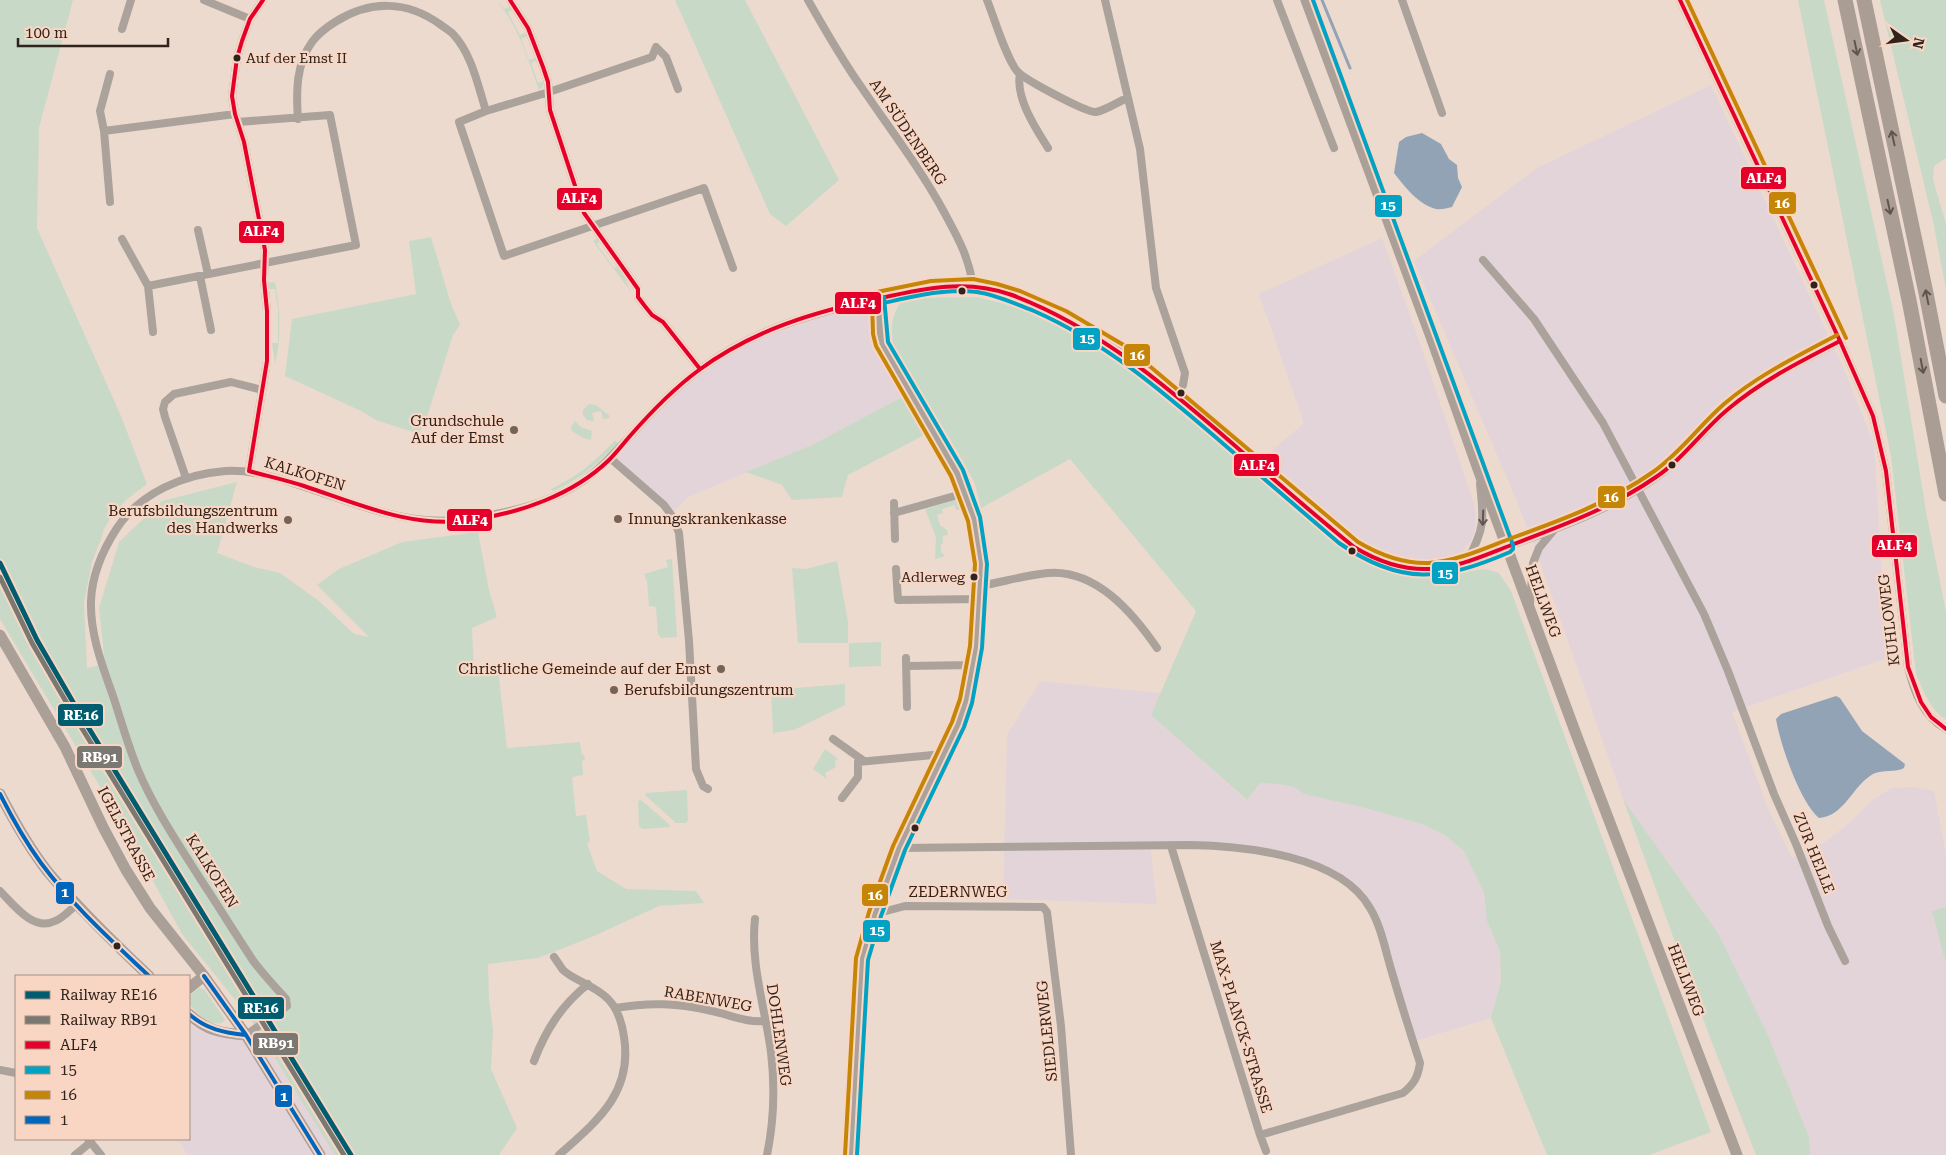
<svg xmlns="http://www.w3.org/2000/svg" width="1946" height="1155" font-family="'Roboto Serif',serif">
<rect width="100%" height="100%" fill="#ecdacf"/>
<!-- commercial -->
<path fill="#e3d4da" d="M1711,85L1843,367L1874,444L1887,658L1732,712L1767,806L1792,858L1823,843L1848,824L1872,800L1892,788L1914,787L1934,791L1946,855V1155H1810L1809,1137L1767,1033L1718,933L1623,799L1556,607L1519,506L1414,261L1537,168Z
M1382,238L1414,326L1475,507L1476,525L1472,539L1462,552L1442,559L1402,561L1378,553L1262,459L1304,423L1259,294Z
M877,300V334L908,394L812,445L688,497L673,512L613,458L666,401L702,370L771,330Z
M1040,681L1161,693L1151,715L1246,800L1260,783L1277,784L1294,787L1305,794L1361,807L1422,824L1443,834L1464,851L1484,893L1487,921L1500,951L1501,981L1491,1018L1415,1041L1380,927L1353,886L1274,851L1150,845L1157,904L1003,899L1007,735Z
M189,1025L265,1044L336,1155H188L177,1139H189Z"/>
<!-- green -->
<path fill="#c9d9c7" d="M0,0H73L39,128L37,228L121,416L147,484L126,500L111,517L103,531L102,537L92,562L84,603L87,668L105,664L99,608L119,542L162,501L237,482L217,553L254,567L280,573L319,601L354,634L369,637L317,585L339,569L402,542L478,532L489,590L497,617L472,628L474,671L461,674L498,669L507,748L580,742L582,755H584L585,760L582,761L583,775L572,777L576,816L586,815L590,842L587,843L597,871L626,889L696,891L704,903L659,906L594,936L538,958L488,964L489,998L493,1030L491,1069L517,1128L499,1155H335L249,1017L182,934L118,817L0,619Z
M496,0L505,9L510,6L512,9L508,13L520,35L525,33L527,36L521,39L529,60L535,58L536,61L531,63L538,83L544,81L543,87L539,90C528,59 518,25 496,0Z
M675,0H745L839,180L786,226L770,214Z
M1798,0H1824L1894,315L1927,517L1946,612V720C1930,709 1923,691 1916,674L1891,456Z
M1880,0H1946V158L1934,166L1933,180L1946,224V290L1934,226Z
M431,237L451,304L460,325L453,335L425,423L419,434L376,420L361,411L285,376L292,319L416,294L409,241Z
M598,237L601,240L597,244L614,268L619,265L631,292L593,241Z
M275,282C280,309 282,336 275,364L272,343H278V310L275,289H269L268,283Z
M977,297L1021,308L1065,325L1113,352L1155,385L1355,556L1394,574L1423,577L1486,569L1499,573L1511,591L1711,1132L1649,1155H1547L1491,1018L1501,981L1500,951L1487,921L1484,893L1464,851L1443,834L1422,824L1361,807L1304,794L1294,787L1277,784L1260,783L1247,800L1151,715L1196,611L1070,459L981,508L975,484L963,461L893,344C891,328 891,317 900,303L918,298Z
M908,394L930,432L848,475L842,497L792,500L782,485L746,472L812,445Z
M589,404L596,405L610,416L609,418L603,419L601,411L592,413L594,421L587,420L583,415V410Z
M575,421L581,427L592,431L591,440L583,438L572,431L571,427Z
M615,440L618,443C598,464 579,480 553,491L551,489C577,477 596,461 615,440Z
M954,500L960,503L962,510H956L955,505L942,509L943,513L937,515L940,525L947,530L948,535L943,536V543L941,545V552L945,556L935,559L936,537L925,509Z
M672,559L677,637L661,638L658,634L656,607L649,606L647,581L644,574L668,567L666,560Z
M837,561L848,622V643H798L792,568L806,569Z
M881,642V666L849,667V643Z
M982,663L970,718L953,753L957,735L968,709L977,664Z
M845,684V705L794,730L773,733L771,690Z
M825,749L838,759L835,761L836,767L825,773L827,779L813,769Z
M687,790L688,820L686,823H676L645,795L646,793Z
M1623,799L1718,933L1767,1033L1809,1137L1810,1155H1756L1709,1035Z
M641,800L669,824L670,827L643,829L639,827L638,801Z
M1946,907V960H1945L1932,911Z
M199,988L204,989L224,1018L225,1020L222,1023C208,1026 198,1013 189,1004L191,994Z"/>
<!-- water -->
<path fill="#91a3b4" d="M1422,133L1441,144L1449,159L1457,165L1458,178L1462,187L1452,207C1447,208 1441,210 1436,209C1419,205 1404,186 1394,173L1399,142L1406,137Z
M1836,696L1840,698L1862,731L1905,764L1904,768C1896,773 1883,769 1873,774C1852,786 1845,816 1819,818C1800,802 1780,744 1776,719L1781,714Z"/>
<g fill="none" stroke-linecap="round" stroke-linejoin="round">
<!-- stream -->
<path stroke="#91a3b4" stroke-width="3" d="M1322,0L1350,68"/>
<!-- street -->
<path stroke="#aaa29b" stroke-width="8" d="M204,0L250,19
M510,0L528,28L543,67L548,82L550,110L584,213L638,289V297L644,305L652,315L663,322L700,369
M808,0C825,30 842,60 862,88C890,129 920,168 944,212C958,238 968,255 973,285
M987,0C994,17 1006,58 1017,71C1023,79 1087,113 1096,112C1106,110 1118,102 1127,98
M1105,0L1140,149L1156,288L1185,373L1183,385
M1277,0L1334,148
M1402,0L1442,113
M1680,0L1840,341L1873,416L1886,471L1908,667C1914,692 1923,716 1946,729
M122,29L131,0
M1020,74C1015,97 1036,129 1048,148
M486,111L459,122L504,256L704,188L733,268
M298,119C296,92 296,64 312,42C318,34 327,27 335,22C370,0 407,0 441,25C445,28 450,31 453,34C472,54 478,86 486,111L549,92L652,57L656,47L666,57L678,89
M104,131L100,111L110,74
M110,202L104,131L235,114
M198,230L208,274
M122,239L148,286L356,245L330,115L238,122
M1483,260L1534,319L1603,423L1704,614L1728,671L1774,794L1796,844L1828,926L1845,961
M200,276L211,330
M148,286L153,332
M610,458L664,505L672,516L679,533L689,641L696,769L703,786L708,789
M249,471L267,361V311L264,280L265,250L244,142L235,114L232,96L237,58L242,41L250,19L263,0
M186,478L165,417L163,409L165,402L174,394L231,382L262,390
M894,503L895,539
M894,513L965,493
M1467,561C1485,529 1484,519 1480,484
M896,569L898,600L980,599
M980,586C1003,582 1026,575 1048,573C1096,569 1133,613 1157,648
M1530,604L1533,563L1539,548L1554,530
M906,658L907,707
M906,666L973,665
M833,739L864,761
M842,798L858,777V762L944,754
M899,848L1190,845C1244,846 1340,855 1370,908C1381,926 1385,949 1391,969C1400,1000 1410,1032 1420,1063C1418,1077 1414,1084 1403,1093L1260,1135L1171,846
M0,891C13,904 33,932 55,921C63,918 70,910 77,904
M875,914L905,906L1043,907L1047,912L1061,1026L1071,1155
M755,919C750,963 765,1008 771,1052C775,1086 774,1121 767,1155
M554,957C557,961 560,966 563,970C573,980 596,986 608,999C618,1009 622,1023 624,1037C633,1093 597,1121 559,1155
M615,1008C650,1002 678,1003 712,1011C730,1015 747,1023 765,1021
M246,1035L287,1006L286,999C275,987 264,975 254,962C236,935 219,907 201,880C179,845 154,808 138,770C128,746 121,720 113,696C102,665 90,634 91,601C92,574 102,551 117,528C140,493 184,474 225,471C254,469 284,480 311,489C382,513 425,532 501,513C529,507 558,498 583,481C602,468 616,451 632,434C653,410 677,386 703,367C750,333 800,317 855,304C892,294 932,282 971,285C991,287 1009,294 1027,301C1098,329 1148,371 1205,420C1254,463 1303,507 1354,547C1378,562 1401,570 1429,569C1456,568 1484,556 1509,546C1561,527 1612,509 1658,476C1684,457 1703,431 1727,410C1760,381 1801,361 1840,341
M534,1061C546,1029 562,1005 588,984
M0,1070L16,1073
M1260,1135L1266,1151
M88,1139L101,1155
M75,1155L91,1142
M851,1155L862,959L875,914L899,848L958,724L966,701L976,647L979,613L981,564L974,519L957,473L882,344C877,330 880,313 878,298"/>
<!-- secondary -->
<path stroke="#aba098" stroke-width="11" d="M1306,0L1430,334L1479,472L1576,734L1737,1155
M0,635L65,747L103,827L126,870L150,908L204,976L246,1035L320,1155
M0,794C14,821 29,848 48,872C79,909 114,943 149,976
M189,988L204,976
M189,1014C207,1031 221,1033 246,1035"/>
<!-- highway -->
<path stroke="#aa9e94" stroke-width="15" d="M1845,0L1909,300L1946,494
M1864,0L1926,293L1946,396"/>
<defs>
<path id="bus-1" d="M510,0L528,28L543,67L548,82L550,110L584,213L638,289V297L644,305L652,315L663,322L700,369
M1680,0L1840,341L1873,416L1886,471L1908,667L1921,702L1931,717L1946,729
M249,471C267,476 286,480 304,486C358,504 413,529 471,520C520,513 573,495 609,460C617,452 623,444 630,436C651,412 673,389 699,370C753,330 816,311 881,298C926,288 967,279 1012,295C1097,327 1165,385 1233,444C1273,479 1313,514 1354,547C1377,561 1402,570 1429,569C1457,568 1483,556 1509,546C1560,526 1610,509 1656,477C1683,459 1702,431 1727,410C1761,381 1801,361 1840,341
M249,471L267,361V311L264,280L265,250L244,142L235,114L232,96L237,58L242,41L250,19L263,0"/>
<path id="bus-2" d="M879,304C912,297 944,288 977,292C997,295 1016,304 1034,311C1105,342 1163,392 1220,441C1260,475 1299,509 1339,543C1401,586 1443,581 1510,552L1513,549V545L1313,0
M857,1155L868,960L881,916L905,850L964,727L972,703L982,648L987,564L980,517L963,470L888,342L884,297"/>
<path id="bus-3" d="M1687,0L1846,338
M877,292L931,281L973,279L997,284L1020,291L1066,311L1127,347L1358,542C1380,555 1403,564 1429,563C1457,561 1483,549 1509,539C1559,521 1609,503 1653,472C1680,453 1699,426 1724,404C1758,375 1798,356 1837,335
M845,1155L856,958L869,912L893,846L952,722L960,699L970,646L975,564L968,521L951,476L876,346L873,334L872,299"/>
<path id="bus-4" d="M0,794C12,818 25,841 41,863C72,905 112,941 149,976
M204,976L246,1035L320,1155
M189,1014C206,1029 224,1033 246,1035"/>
</defs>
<!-- bus-1 casing -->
<use href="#bus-1" stroke="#f8d6c3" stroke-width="8"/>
<!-- bus-2 casing -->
<use href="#bus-2" stroke="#f8d6c3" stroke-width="8"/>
<!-- bus-3 casing -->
<use href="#bus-3" stroke="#f8d6c3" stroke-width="8"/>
<!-- bus-4 casing -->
<use href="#bus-4" stroke="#f8d6c3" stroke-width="8"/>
<!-- bus-1 -->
<use href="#bus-1" stroke="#e4002b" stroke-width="4"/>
<!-- bus-2 -->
<use href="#bus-2" stroke="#02a2c5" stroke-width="4"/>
<!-- bus-3 -->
<use href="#bus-3" stroke="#c58507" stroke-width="4"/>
<!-- bus-4 -->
<use href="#bus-4" stroke="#0065bd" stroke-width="4"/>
<defs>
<path id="rail-1" d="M0,563L37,640L77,709L351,1155"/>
<path id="rail-2" d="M0,577L32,643L72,712L344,1155"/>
</defs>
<!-- rail-1 casing -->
<use href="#rail-1" stroke="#f8d6c3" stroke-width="9"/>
<!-- rail-2 casing -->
<use href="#rail-2" stroke="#f8d6c3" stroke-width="9"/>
<!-- rail-1 -->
<use href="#rail-1" stroke="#005c6e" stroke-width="5"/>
<!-- rail-2 -->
<use href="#rail-2" stroke="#7b7872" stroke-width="5"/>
</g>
<!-- one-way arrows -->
<defs><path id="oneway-shaft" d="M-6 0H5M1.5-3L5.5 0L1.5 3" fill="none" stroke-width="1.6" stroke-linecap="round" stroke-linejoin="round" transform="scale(1.25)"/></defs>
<g stroke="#61544c">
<use href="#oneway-shaft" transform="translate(1856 48) rotate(78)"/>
<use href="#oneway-shaft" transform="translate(1893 138) rotate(-102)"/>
<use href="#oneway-shaft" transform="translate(1889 207) rotate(78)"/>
<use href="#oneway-shaft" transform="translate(1927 297) rotate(-101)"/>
<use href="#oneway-shaft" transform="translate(1922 366) rotate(79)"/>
</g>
<use stroke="#61564f" href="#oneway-shaft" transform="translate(1483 518) rotate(92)"/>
<!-- markers -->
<g fill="#30231c" stroke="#f8d6c3" stroke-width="2">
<circle cx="237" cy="58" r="4.5"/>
<circle cx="1814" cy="285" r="4.5"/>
<circle cx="962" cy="291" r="4.5"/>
<circle cx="1181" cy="393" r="4.5"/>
<circle cx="1672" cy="465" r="4.5"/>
<circle cx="1352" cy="551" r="4.5"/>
<circle cx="974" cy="577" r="4.5"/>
<circle cx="915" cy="828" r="4.5"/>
<circle cx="117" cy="946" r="4.5"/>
</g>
<g fill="#72635b" stroke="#f8d6c3" stroke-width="2">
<circle cx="514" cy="430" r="5"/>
<circle cx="618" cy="519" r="5"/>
<circle cx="288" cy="520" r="5"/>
<circle cx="721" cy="669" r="5"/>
<circle cx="614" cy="690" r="5"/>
</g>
<g text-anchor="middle" stroke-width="4.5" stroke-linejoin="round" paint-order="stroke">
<!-- bus labels -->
<g font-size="14" fill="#30231c" stroke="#f8d6c3" text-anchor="start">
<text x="246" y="63">Auf der Emst II</text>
<text x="965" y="582" text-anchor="end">Adlerweg</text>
</g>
<!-- street labels -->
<g font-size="15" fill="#30231c" stroke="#f8d6c3">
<text transform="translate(908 132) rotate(56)" y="5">AM SÜDENBERG</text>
<text transform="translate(305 474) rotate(17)" y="5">KALKOFEN</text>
<text transform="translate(1543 601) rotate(70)" y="5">HELLWEG</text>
<text transform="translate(1889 620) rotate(-97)" y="5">KUHLOWEG</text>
<text transform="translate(126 834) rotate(62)" y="5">IGELSTRASSE</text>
<text transform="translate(1814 853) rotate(68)" y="5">ZUR HELLE</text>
<text transform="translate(212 871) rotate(58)" y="5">KALKOFEN</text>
<text x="958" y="897">ZEDERNWEG</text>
<text transform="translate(1686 980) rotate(69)" y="5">HELLWEG</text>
<text transform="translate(708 999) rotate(10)" y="5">RABENWEG</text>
<text transform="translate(1241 1027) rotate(73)" y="5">MAX-PLANCK-STRASSE</text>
<text transform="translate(1047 1031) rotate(-96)" y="5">SIEDLERWEG</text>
<text transform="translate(779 1035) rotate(82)" y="5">DOHLENWEG</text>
</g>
<!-- poi labels -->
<g font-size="15" fill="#30231c" stroke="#f8d6c3" text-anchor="end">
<text x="504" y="426">Grundschule<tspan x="504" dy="17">Auf der Emst</tspan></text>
<text x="278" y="516">Berufsbildungszentrum<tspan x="278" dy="17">des Handwerks</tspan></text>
<text x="628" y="524" text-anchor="start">Innungskrankenkasse</text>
<text x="711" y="674">Christliche Gemeinde auf der Emst</text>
<text x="624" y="695" text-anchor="start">Berufsbildungszentrum</text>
</g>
</g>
<g stroke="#f8d6c3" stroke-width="2">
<rect x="1740" y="166" width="47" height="24" rx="5" fill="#e4002b"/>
<rect x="556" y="187" width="47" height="24" rx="5" fill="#e4002b"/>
<rect x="1768" y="191" width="29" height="24" rx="5" fill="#c58507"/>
<rect x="1374" y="194" width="29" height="24" rx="5" fill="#02a2c5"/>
<rect x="238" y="220" width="47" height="24" rx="5" fill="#e4002b"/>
<rect x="834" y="291" width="48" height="24" rx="5" fill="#e4002b"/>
<rect x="1072" y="327" width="29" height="24" rx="5" fill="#02a2c5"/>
<rect x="1123" y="343" width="28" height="24" rx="5" fill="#c58507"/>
<rect x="1233" y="453" width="47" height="24" rx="5" fill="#e4002b"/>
<rect x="1597" y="485" width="29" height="24" rx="5" fill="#c58507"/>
<rect x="446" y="508" width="47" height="24" rx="5" fill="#e4002b"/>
<rect x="1871" y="534" width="47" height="24" rx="5" fill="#e4002b"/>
<rect x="1431" y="561" width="28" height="24" rx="5" fill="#02a2c5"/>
<rect x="57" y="703" width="47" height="24" rx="5" fill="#005c6e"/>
<rect x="76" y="745" width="47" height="24" rx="5" fill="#7b7872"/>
<rect x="55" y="881" width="20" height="24" rx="5" fill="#0065bd"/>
<rect x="861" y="883" width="28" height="24" rx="5" fill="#c58507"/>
<rect x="862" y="919" width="29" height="24" rx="5" fill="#02a2c5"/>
<rect x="237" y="996" width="48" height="24" rx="5" fill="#005c6e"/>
<rect x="252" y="1032" width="47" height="24" rx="5" fill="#7b7872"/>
<rect x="274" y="1084" width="19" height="24" rx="5" fill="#0065bd"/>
</g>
<g font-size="14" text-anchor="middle" font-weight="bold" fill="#fff">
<text x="1764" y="183">ALF4</text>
<text x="579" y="203">ALF4</text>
<text x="1782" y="208">16</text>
<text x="1388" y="210">15</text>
<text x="261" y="236">ALF4</text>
<text x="858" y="308">ALF4</text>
<text x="1087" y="343">15</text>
<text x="1137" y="360">16</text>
<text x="1257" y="470">ALF4</text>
<text x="1611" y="502">16</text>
<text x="470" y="525">ALF4</text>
<text x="1894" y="550">ALF4</text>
<text x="1445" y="578">15</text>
<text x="81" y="720">RE16</text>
<text x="100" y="762">RB91</text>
<text x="65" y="897">1</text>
<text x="875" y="900">16</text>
<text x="877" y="935">15</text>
<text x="261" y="1013">RE16</text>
<text x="276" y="1048">RB91</text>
<text x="284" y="1101">1</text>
</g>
<!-- legend -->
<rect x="15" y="975" width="175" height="165" fill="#f8d6c3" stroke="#a88e80"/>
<rect x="25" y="991" width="25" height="8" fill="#005c6e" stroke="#a88e80"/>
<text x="60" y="1000" font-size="15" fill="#30231c">Railway RE16</text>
<rect x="25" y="1016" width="25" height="8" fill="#7b7872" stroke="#a88e80"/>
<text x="60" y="1025" font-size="15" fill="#30231c">Railway RB91</text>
<rect x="25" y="1041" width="25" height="8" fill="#e4002b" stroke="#a88e80"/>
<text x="60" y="1050" font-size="15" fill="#30231c">ALF4</text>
<rect x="25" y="1066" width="25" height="8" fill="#02a2c5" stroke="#a88e80"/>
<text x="60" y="1075" font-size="15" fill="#30231c">15</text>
<rect x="25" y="1091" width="25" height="8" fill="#c58507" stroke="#a88e80"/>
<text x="60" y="1100" font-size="15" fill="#30231c">16</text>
<rect x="25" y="1116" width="25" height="8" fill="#0065bd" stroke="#a88e80"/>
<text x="60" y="1125" font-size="15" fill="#30231c">1</text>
<!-- north arrow -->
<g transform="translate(1906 40) rotate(104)" stroke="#f8d6c3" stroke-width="4" paint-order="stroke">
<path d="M0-4L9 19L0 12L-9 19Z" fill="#30231c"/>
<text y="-8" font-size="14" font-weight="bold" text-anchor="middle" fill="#30231c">N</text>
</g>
<!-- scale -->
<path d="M18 38v8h150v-8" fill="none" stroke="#30231c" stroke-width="2.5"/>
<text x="25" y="38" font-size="15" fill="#30231c" stroke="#f8d6c3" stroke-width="4" paint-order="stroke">100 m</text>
</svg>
